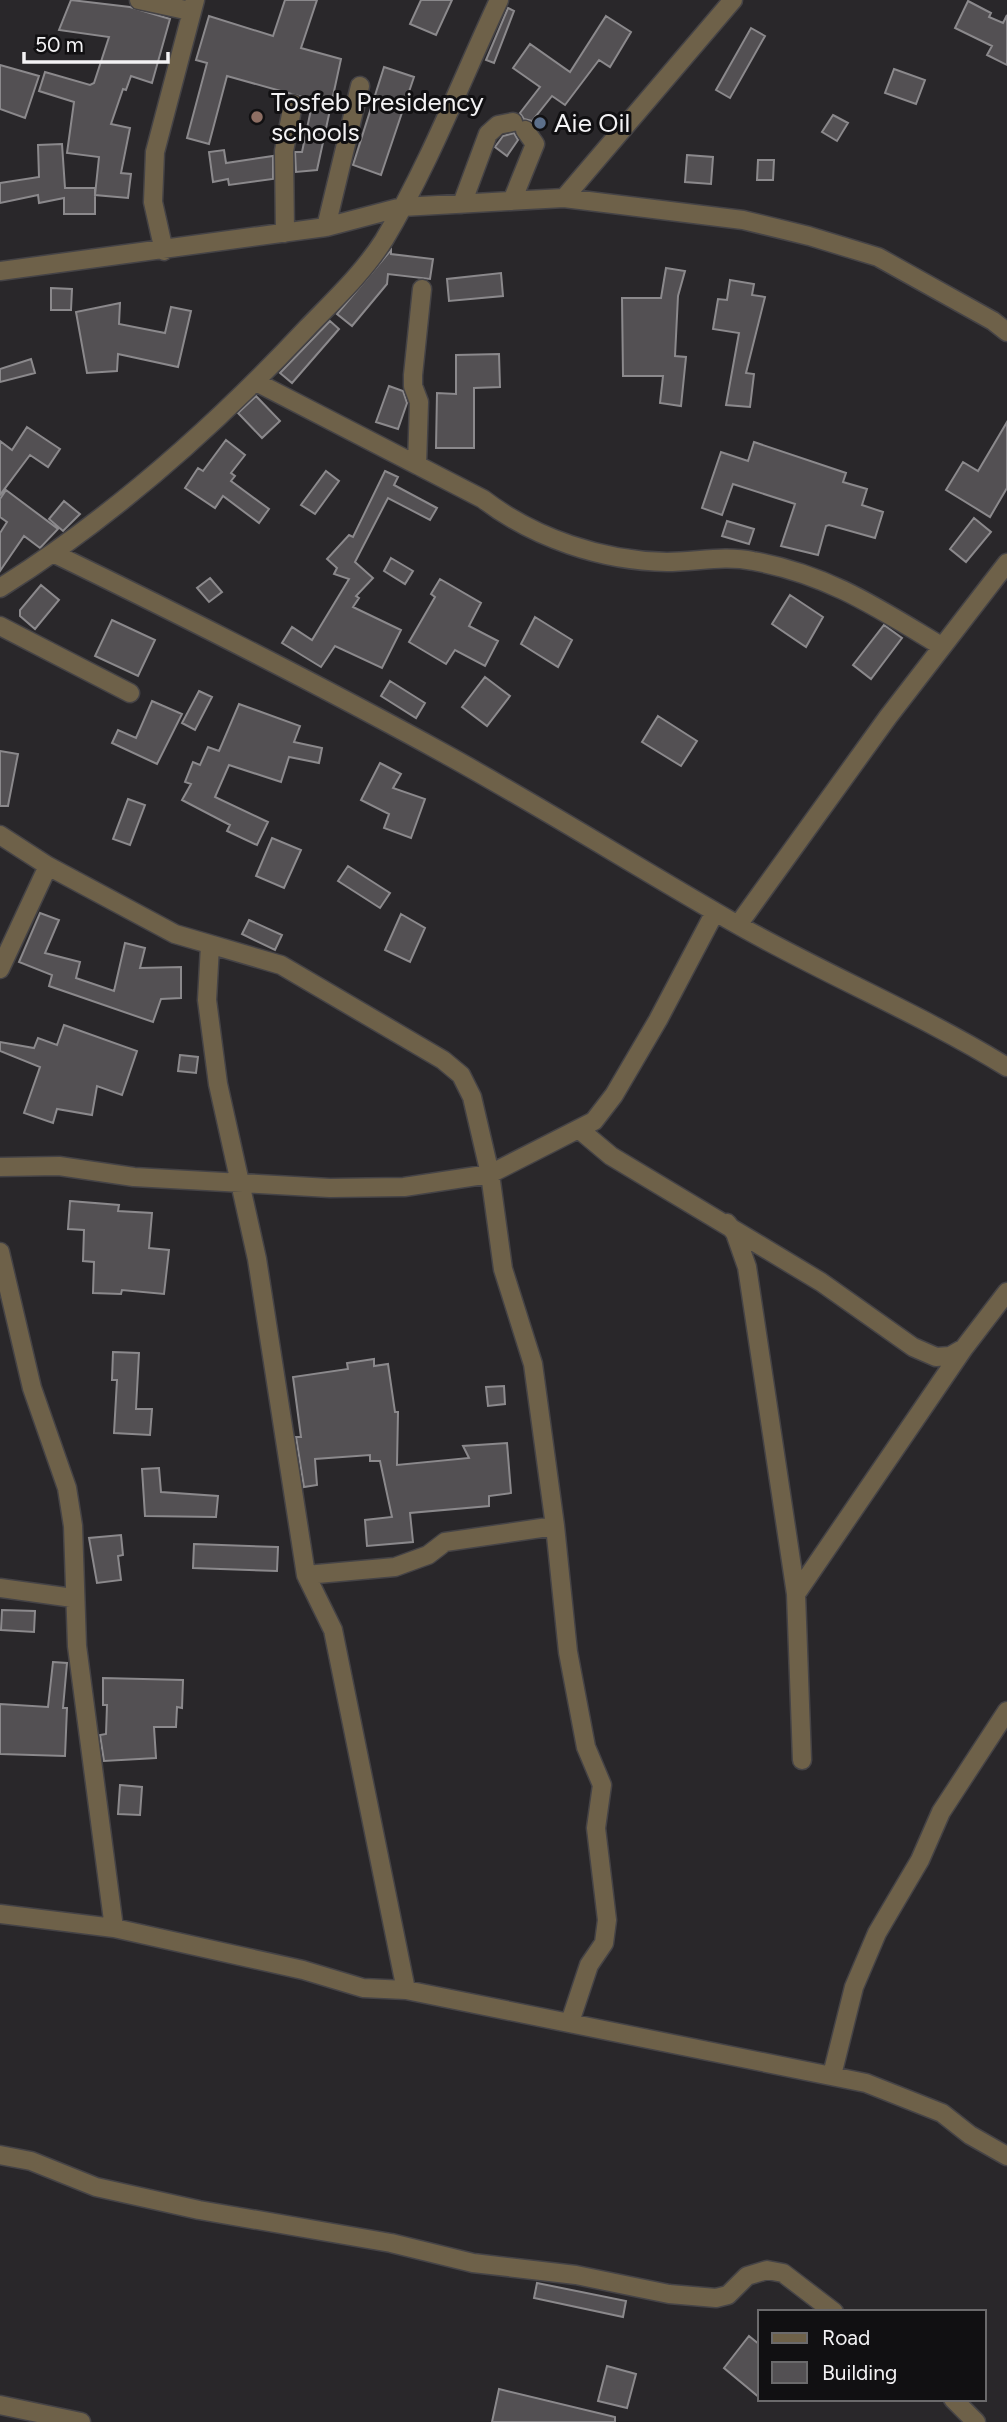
<svg xmlns="http://www.w3.org/2000/svg" width="1007" height="2422" font-family="Figtree,sans-serif">
<style>
.building{fill:#535053;stroke:#8b898c;stroke-width:2}
.lines{fill:none;stroke-linecap:round;stroke-linejoin:round}
.minor-casing{stroke:#454346;stroke-width:21}
.minor{stroke:#6e6149;stroke-width:18}
.education-dot{fill:#8d6e63;stroke:#111012;stroke-width:2.5}
.service-dot{fill:#5c6f8a;stroke:#111012;stroke-width:2.5}
.labels{text-anchor:middle;dominant-baseline:central;stroke-width:6;stroke-linejoin:round;paint-order:stroke}
.poi-label{font-size:26px;fill:#f3f2f4;stroke:#111012;text-anchor:start}
</style>
<rect width="100%" height="100%" fill="#29272a"/>
<path class="building" d="M71,0L130,7L170,19L152,83L131,76L126,90L123,89L111,124L130,128L121,173L131,174L128,198L95,195L99,157L67,153L74,102L39,91L45,72L90,85L94,83L109,37L59,30Z
M285,0H317L301,48L341,59L317,170L296,172L295,152H302L313,100L227,76L209,144L187,138L207,63L196,60L209,16L273,36Z
M421,0H452L436,35L410,24Z
M968,1L991,13L989,17L1003,23L1007,15V65L987,55L992,46L955,28Z
M508,8L514,11L494,63L486,60Z
M606,16L631,32L610,67L599,60L565,105L552,96L532,121L524,119L520,113L540,87L513,68L530,44L570,72Z
M751,28L765,36L730,98L716,90Z
M0,65L39,76L25,118L0,109Z
M384,67L414,77L381,175L353,165Z
M894,69L925,80L916,104L885,93Z
M833,115L848,123L837,141L822,132Z
M514,133L518,140L507,156L495,147L503,136Z
M62,144L65,188H95V214H64V198L39,203L38,195L0,203V183L39,177L38,145Z
M224,150L226,163L273,156V179L229,185L228,179L213,182L209,152Z
M687,155L713,157L711,184L685,182Z
M758,160H774L773,180H757Z
M391,250V254L433,259L430,279L388,274L387,284L352,326L337,314Z
M666,268L685,271L678,296L675,356L686,357L681,406L660,403L663,376H623L622,298H661Z
M501,273L503,296L449,301L447,279Z
M730,280L754,284L752,295L765,297L746,373L754,374L750,407L726,405L739,333L713,329L718,299L727,300Z
M51,288L72,289L71,310H51Z
M120,303L119,324L165,333L171,307L191,311L178,367L118,354L117,371L87,373L76,312Z
M330,321L339,329L292,383L280,373Z
M499,354L500,387L474,388V448H436L437,393L456,394V355Z
M31,359L35,373L0,382V369Z
M389,386L403,391L407,403L398,429L376,422Z
M256,396L280,421L262,438L238,413Z
M1007,422V488L990,517L946,490L963,462L978,471Z
M27,427L60,449L48,467L30,455L0,495V441L12,450Z
M226,440L245,455L231,473L235,476L231,481L269,509L259,523L223,496L215,508L185,488L198,468L203,471Z
M754,442L846,473L843,482L867,489L862,505L883,512L875,538L829,525L826,526L818,555L781,546L795,504L733,484L722,515L702,508L721,452L748,461Z
M326,471L339,481L315,514L301,505Z
M385,471L398,477L394,485L437,508L430,520L388,498L355,562L373,578L356,596L359,598L353,607L401,630L382,668L335,646L321,667L282,643L292,627L312,640L349,579L334,574L337,568L327,559L349,535L353,537Z
M6,490L58,529L40,548L24,536L0,571V533L7,522L0,517V499Z
M64,501L80,514L63,531L49,519Z
M974,518L991,532L966,562L950,549Z
M727,521L754,529L749,544L722,536Z
M391,558L413,571L405,584L384,571Z
M210,578L222,592L209,602L197,588Z
M440,579L481,603L469,626L498,641L485,666L455,650L446,664L409,642L435,597L431,594Z
M41,585L59,600L35,629L20,616V610Z
M790,595L823,617L806,647L772,624Z
M535,617L572,640L558,667L521,644Z
M112,620L155,640L138,676L95,656Z
M884,625L902,638L871,679L853,665Z
M485,677L510,696L487,726L462,707Z
M390,681L425,703L416,718L381,696Z
M199,691L212,697L195,730L182,723Z
M152,701L182,714L157,764L112,743L118,730L136,738Z
M239,704L300,726L294,742L322,748L319,763L289,757L281,782L229,765L215,797L268,822L257,845L227,831L230,825L182,800L191,784L185,782L193,762L200,765L208,747L219,751Z
M658,716L697,741L681,766L642,742Z
M0,751L18,754L8,806H0Z
M380,763L401,774L393,788L425,799L411,838L384,828L389,814L361,800Z
M128,799L145,805L130,845L113,839Z
M272,838L301,850L284,888L256,876Z
M348,866L390,893L380,908L338,881Z
M40,913L59,920L45,953L80,962L76,978L114,991L125,943L145,948L140,968L181,967V998L161,999L153,1022L49,986L52,975L19,962Z
M401,914L425,928L410,962L385,950Z
M249,920L282,935L275,950L242,934Z
M64,1025L137,1051L122,1095L97,1086L92,1115L57,1109L53,1123L24,1113L40,1067L0,1051V1042L34,1048L38,1038L57,1045Z
M180,1055L198,1057L196,1073L178,1071Z
M70,1201L119,1205L118,1211L152,1213L149,1248L169,1250L164,1294L122,1290L121,1294L93,1293L94,1262L83,1261L84,1230L68,1229Z
M113,1352L139,1353L136,1409H152L150,1435L114,1433L117,1380H112Z
M374,1359V1366L388,1364L395,1412H398L397,1465L469,1458L463,1446L507,1443L511,1493L489,1496V1506L410,1513L413,1542L367,1546L365,1520L392,1517L380,1461H370V1455L315,1459L317,1485L304,1487L296,1437H301L293,1377L348,1369L347,1363Z
M504,1386L505,1404L488,1406L486,1387Z
M159,1468L161,1492L218,1496L216,1517L145,1516L142,1469Z
M121,1535L123,1555L118,1556L121,1580L97,1583L89,1538Z
M194,1544L278,1547L277,1571L193,1568Z
M2,1610L35,1611L34,1632L1,1630Z
M53,1662L67,1663L63,1708H67L65,1756L0,1754V1704L48,1707Z
M103,1678L183,1680L182,1708L177,1707L176,1727H154L156,1758L104,1761L100,1735L106,1734L107,1705H103Z
M120,1785L142,1787L140,1815L118,1814Z
M537,2283L626,2301L623,2317L534,2298Z
M749,2336L760,2345V2398L724,2368Z
M607,2366L636,2374L627,2408L598,2401Z
M499,2389L615,2417V2422H492Z"/>
<g class="lines">
<g class="minor-casing">
<path id="minor" d="M139,0L190,11
M564,198L733,0
M512,201L535,144L525,130
M462,204L488,134L498,125L513,122
M326,227L360,86
M285,233L284,151L293,104
M164,251L153,202L155,152L195,0
M0,271L326,227L402,207L564,198L743,220L809,236L878,257L993,321L1007,332
M256,382L483,499C534,538 602,561 667,562C696,562 724,555 753,561C827,574 878,608 941,646
M417,465L419,402L413,386V375L422,289
M55,554C187,618 318,684 447,755C545,809 640,869 738,925C826,975 921,1014 1007,1067
M0,588C113,517 216,425 307,328C334,300 363,273 384,240C429,165 462,79 499,0
M0,626L130,693
M0,835L48,866L175,934L281,965L443,1060L461,1075L472,1097L490,1174L503,1269L533,1364L555,1526L568,1652L586,1747L602,1785L596,1828L607,1920L604,1943L589,1965L570,2022
M738,925L888,717L1007,563
M210,946L207,1000L218,1084L257,1259L306,1575L333,1630L406,1990
M0,969L48,866
M580,1130L611,1156L821,1282L913,1347L936,1357L950,1356L964,1348
M0,1167L59,1166L134,1177L330,1188L404,1187L490,1174L594,1121L614,1095L658,1020L715,912
M727,1223L735,1233L747,1267L796,1594L802,1760
M0,1252L32,1388L67,1488L73,1526L77,1646L114,1928
M306,1575L395,1567L428,1555L445,1542L555,1526
M0,1588L73,1598
M796,1594L964,1348L1007,1292
M0,1914L114,1928L303,1970L363,1988L406,1990L866,2083L942,2113L970,2135L1007,2156
M832,2075L854,1987L877,1933L920,1860L941,1812L1007,1711
M0,2155L31,2161L96,2187L199,2210L391,2243L473,2263L576,2275L669,2294L716,2298L728,2295L747,2276L767,2270L783,2273L834,2312
M953,2399L976,2422
M0,2405L81,2422"/>
</g>
<use href="#minor" class="minor"/>
</g>
<circle class="education-dot" cx="257" cy="117" r="7"/>
<circle class="service-dot" cx="540" cy="123" r="7"/>
<g class="labels">
<g class="poi-label">
<text x="271" y="102">Tosfeb Presidency<tspan x="271" dy="30">schools</tspan></text>
<text x="554" y="123">Aie Oil</text>
</g>
</g>
<rect x="758" y="2310" width="228" height="91" fill="#111012" stroke="#6b6a6c" stroke-width="2"/>
<rect x="772" y="2333" width="35" height="10" fill="#6e6149" stroke="#6b6a6c" stroke-width="2"/>
<text x="822" y="2345" font-size="21" fill="#f3f2f4">Road</text>
<rect x="772" y="2362" width="35" height="21" fill="#535053" stroke="#6b6a6c" stroke-width="2"/>
<text x="822" y="2380" font-size="21" fill="#f3f2f4">Building</text>
<path d="M24 52v10h144v-10" fill="none" stroke="#f3f2f4" stroke-width="3.5"/>
<text x="35" y="52" font-size="21" fill="#f3f2f4" stroke="#111012" stroke-width="5" paint-order="stroke">50 m</text>
</svg>
